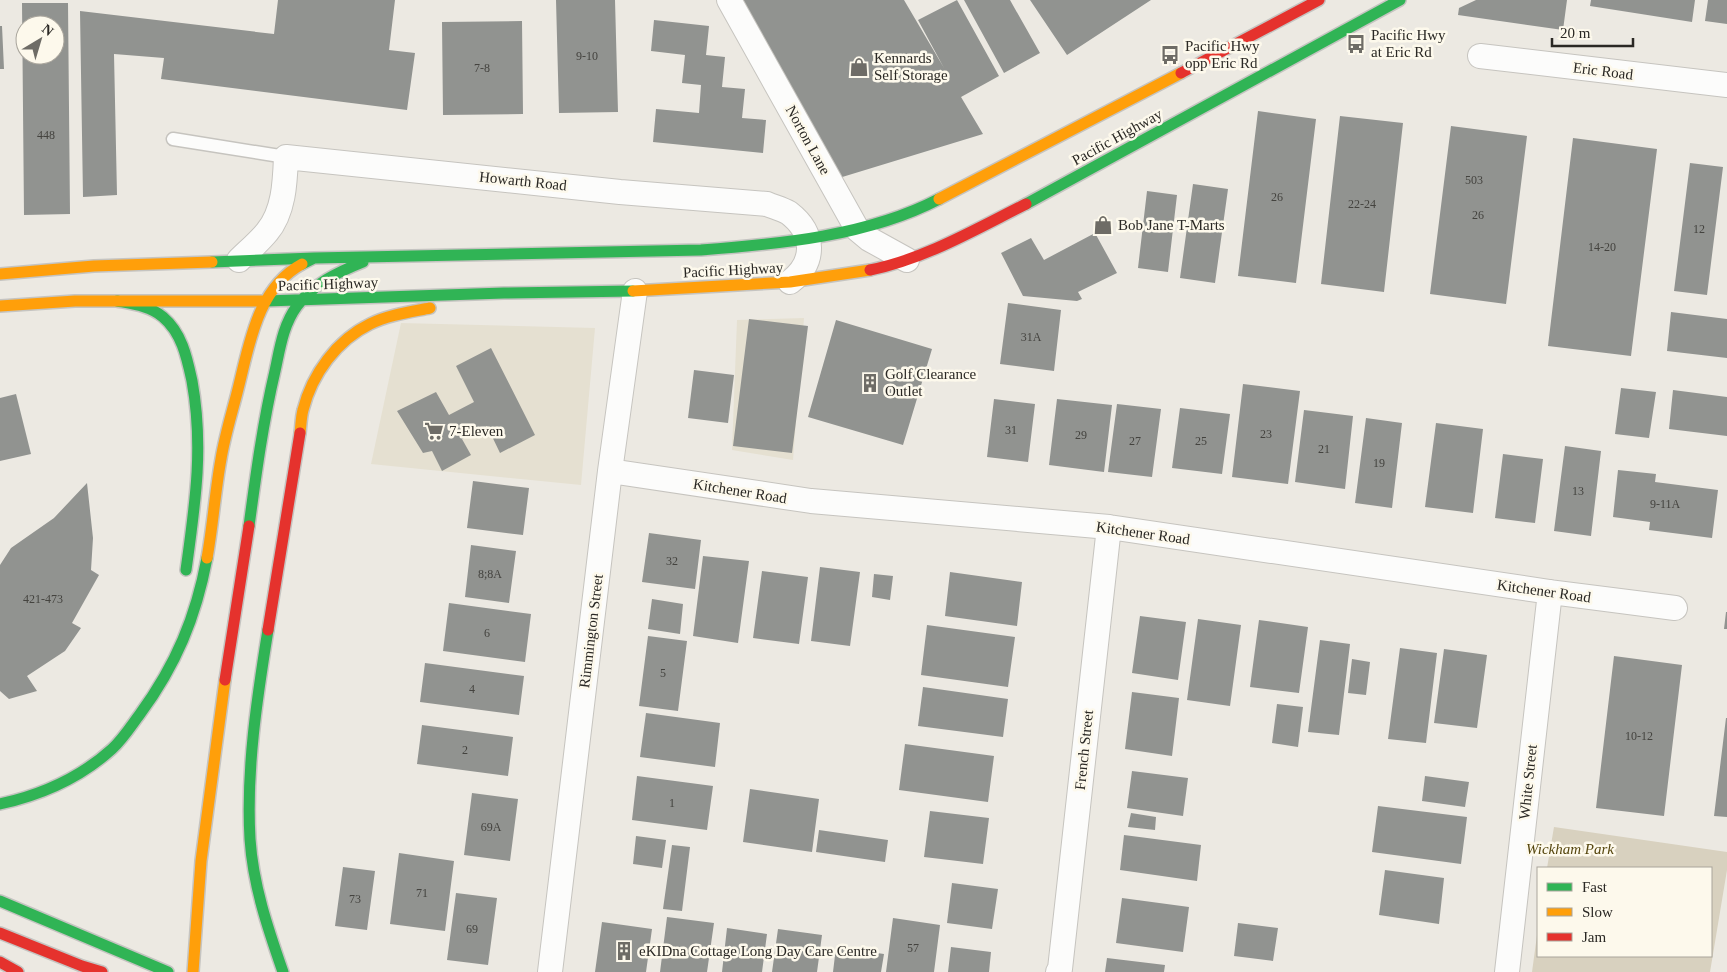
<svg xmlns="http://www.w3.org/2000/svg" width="1727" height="972" font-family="'Times New Roman',serif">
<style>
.built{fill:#e5e0d1}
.green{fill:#d8d1bf}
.building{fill:#919390;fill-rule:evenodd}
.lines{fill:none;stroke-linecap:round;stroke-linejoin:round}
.lane-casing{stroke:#c6c4bf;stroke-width:15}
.street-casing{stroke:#c6c4bf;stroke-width:26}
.fast-casing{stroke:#c5c4c1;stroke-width:14}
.slow-casing{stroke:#c5c4c1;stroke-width:14}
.jam-casing{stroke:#c5c4c1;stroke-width:14}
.lane{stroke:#fcfcfb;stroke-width:12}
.street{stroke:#fcfcfb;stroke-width:24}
.fast{stroke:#30b455;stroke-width:11}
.slow{stroke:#ff9f0a;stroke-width:11}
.jam{stroke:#e5322d;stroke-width:11}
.labels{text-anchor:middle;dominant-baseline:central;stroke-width:5;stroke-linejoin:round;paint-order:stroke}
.number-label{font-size:12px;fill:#44433f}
.poi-label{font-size:15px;fill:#2a2824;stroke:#fdf9ec;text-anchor:start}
.street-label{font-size:15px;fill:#2a2824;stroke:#fdf9ec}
.park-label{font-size:15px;font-style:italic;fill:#55460e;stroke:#fdf9ec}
</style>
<rect width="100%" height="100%" fill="#ece9e2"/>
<path class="built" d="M804,318L793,460L732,450L737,320Z
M401,323L595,328L581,485L371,464Z"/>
<path class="green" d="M1554,827L1727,852V870L1710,972H1532L1538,928V956H1711V868H1547Z"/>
<path class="building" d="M278,0H395L389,50L415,53L407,110L161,79L164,58L114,54L117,195L83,197L80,11L274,34Z
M556,0H615L618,112L559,113Z
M736,0H904L944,68L918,20L957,0L999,76L961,97L983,134L839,178Z
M964,0H1010L1040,53L1004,73Z
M1030,0H1151L1067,55Z
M1476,0H1567L1563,30L1458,15L1459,8Z
M1591,0H1695L1692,22L1590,6Z
M1708,0H1727V24L1705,21Z
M22,3H68L70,214L24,215ZM25,25H55V55H25Z
M654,20L709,26L706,55L725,57L722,87L745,89L742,118L766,120L763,153L653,142L656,109L699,113L701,85L682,83L685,55L651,51Z
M522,21L523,114L443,115L442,22Z
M0,26H2L4,69H0Z
M1258,111L1316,119L1296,283L1238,276Z
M1340,116L1403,123L1384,292L1321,284Z
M1451,126L1527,136L1506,304L1430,294Z
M1573,138L1657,149L1631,356L1548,346Z
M1690,163L1723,167L1707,295L1674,291Z
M1193,184L1228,189L1215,283L1180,278Z
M1147,191L1177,195L1168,272L1138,268Z
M1095,233L1117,273L1078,292L1082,299L1077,301L1023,296L1001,253L1031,238L1044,260Z
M1008,303L1061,310L1054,371L1000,364Z
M1671,312L1727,319V358L1667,351Z
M749,319L808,326L792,453L733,446Z
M836,320L932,349L903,445L808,417Z
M491,348L535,435L500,453L487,426L462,439L471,455L442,471L432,451L423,453L397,411L436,392L449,415L474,402L456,366Z
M694,370L734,375L728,423L688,418Z
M1243,384L1300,391L1288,484L1232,477Z
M1621,388L1656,392L1649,438L1615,434Z
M1673,390L1727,397V436L1669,429Z
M16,394L31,454L0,461V398Z
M994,399L1035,404L1028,462L987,457Z
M1057,399L1112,405L1104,472L1049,465Z
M1117,404L1161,409L1152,477L1108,472Z
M1180,408L1230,414L1222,474L1172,468Z
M1304,410L1353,416L1345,489L1295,482Z
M1366,418L1402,423L1392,508L1355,503Z
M1436,423L1483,429L1473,513L1425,507Z
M1565,446L1601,451L1591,536L1554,531Z
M1503,454L1543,459L1535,523L1495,518Z
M1618,470L1656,474L1655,482L1718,490L1712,538L1649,530L1650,522L1613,517Z
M473,481L529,488L523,535L467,528Z
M87,483L93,538L91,570L99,575L72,623L81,628L65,651L27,676L37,691L9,699L0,691V565L11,548L54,518Z
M649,533L701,540L695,589L642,582Z
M471,545L516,551L509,603L465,597Z
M703,556L749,561L738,643L693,636Z
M820,567L860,572L850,646L811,641Z
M762,571L808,577L799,644L753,638Z
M950,572L1022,582L1017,626L945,616Z
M874,574L893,576L890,600L872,597Z
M652,599L683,604L680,634L648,629Z
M449,603L531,614L525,662L443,651Z
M1726,612H1727V629H1724Z
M1140,616L1186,622L1178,680L1132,673Z
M1198,619L1241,625L1230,706L1187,700Z
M1259,620L1308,627L1299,693L1250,687Z
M927,625L1015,637L1008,687L921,675Z
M648,636L687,641L678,711L639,706Z
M1320,640L1350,644L1339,735L1308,732Z
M1400,648L1437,653L1426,743L1388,739Z
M1444,649L1487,655L1477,728L1434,723Z
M1614,656L1682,665L1664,816L1596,808Z
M1352,659L1370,662L1366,695L1348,693Z
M425,663L524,676L519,715L420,702Z
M923,687L1008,699L1003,737L918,726Z
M1132,692L1179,698L1172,756L1125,749Z
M1277,704L1303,707L1298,747L1272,743Z
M646,713L720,723L715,767L640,757Z
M1726,718H1727V817L1714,816Z
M422,725L513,737L508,776L417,764Z
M905,744L994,756L988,802L899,790Z
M1132,771L1188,778L1183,816L1127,808Z
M637,776L713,786L707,830L632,820Z
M1425,776L1469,782L1465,807L1422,801Z
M750,789L819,799L812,852L743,842Z
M472,793L518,799L510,861L464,855Z
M1378,806L1467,817L1461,864L1372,852Z
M930,811L989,818L983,864L924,857Z
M1131,813L1156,817L1155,830L1128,827Z
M819,830L888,840L885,862L816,852Z
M1124,835L1201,845L1197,881L1120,870Z
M636,836L666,840L662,868L633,864Z
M672,845L690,847L682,911L663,909Z
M399,853L454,861L445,931L390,924Z
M343,867L375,871L367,930L335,926Z
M1385,870L1444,878L1439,924L1379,915Z
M952,883L998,889L992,929L947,923Z
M456,893L497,898L488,965L447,960Z
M1122,898L1189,907L1183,952L1116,943Z
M667,917L714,923L707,972H660Z
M893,918L940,925L934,972H886Z
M602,922L652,929L646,972H595Z
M1238,923L1278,928L1273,961L1234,956Z
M727,928L767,934L762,972H722Z
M778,929L822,935L817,972H772Z
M836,947L884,954L881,972H833Z
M951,947L991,952L989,972H948Z
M1107,958L1165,965L1164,972H1105Z"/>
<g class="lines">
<g class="lane-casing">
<path id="lane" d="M173,139L286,157"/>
</g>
<g class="street-casing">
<path id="street" d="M729,0L857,229L869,239L907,260
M1480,56L1727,85
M239,260C248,251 259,242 267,232C284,212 285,182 286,157L620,192L767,204C774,207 782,209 789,213C815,233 816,262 790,282
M610,471L811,501L1109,527L1550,592L1675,608
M550,972L610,471L635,291
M1058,972L1060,969L1109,527
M1507,972L1550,592"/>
</g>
<g class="fast-casing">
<path id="fast" d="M1026,204L1400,0
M212,262L314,258
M302,264L314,258L701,250C780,244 868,236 939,199
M117,301C133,304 150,306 163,317C182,333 187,358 192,381C204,447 195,505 186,570
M266,301L504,293L633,291
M249,526C256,474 263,422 275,371C280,348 283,325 297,306C313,284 338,272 363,262
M268,630C257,698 246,770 250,839C253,885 268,929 283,972
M0,804C41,795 80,778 112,749C123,739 131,726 140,714C176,665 196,617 207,558
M0,901L168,972"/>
</g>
<g class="slow-casing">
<path id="slow" d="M939,199L1181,73
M0,274L94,266L212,262
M633,291L790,282L870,270
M0,306L75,301H266
M300,433C301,426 301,417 303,410C312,374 337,340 370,324C388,315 410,312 430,308
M207,558C213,525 215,492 221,459C225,434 233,410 239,385C250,341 258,288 302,264
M193,972L201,861L225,680"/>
</g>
<g class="jam-casing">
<path id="jam" d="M1181,73L1319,0
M870,270C925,259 976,229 1026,204
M268,630L300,433
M225,680L249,526
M0,933L82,966L102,972
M0,962L18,972"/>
</g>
<use href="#lane" class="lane"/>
<use href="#street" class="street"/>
<use href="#fast" class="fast"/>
<use href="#slow" class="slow"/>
<use href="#jam" class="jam"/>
</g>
<defs>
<g id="bus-bare" transform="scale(1.5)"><path d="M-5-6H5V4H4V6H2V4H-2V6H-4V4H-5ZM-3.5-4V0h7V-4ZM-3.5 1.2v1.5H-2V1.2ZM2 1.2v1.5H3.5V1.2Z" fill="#6e6c66" stroke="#fdf9ec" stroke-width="2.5" paint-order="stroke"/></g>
<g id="shop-bare" transform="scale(1.5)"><path d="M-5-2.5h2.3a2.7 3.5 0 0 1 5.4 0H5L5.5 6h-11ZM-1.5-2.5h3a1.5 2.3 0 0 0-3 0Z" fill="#6e6c66" stroke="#fdf9ec" stroke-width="2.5" paint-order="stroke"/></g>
<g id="building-bare" transform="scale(1.5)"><path d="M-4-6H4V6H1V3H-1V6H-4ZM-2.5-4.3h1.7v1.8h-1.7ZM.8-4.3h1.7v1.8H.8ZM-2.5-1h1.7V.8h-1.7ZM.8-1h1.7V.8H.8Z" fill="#6e6c66" stroke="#fdf9ec" stroke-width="2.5" paint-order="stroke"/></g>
<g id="supermarket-bare" transform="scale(1.5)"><path d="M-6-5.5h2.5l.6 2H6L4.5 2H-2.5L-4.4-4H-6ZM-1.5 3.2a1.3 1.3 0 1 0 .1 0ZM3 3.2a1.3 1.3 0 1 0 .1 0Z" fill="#6e6c66" stroke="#fdf9ec" stroke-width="2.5" paint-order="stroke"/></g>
</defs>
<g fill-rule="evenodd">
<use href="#bus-bare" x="1356" y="44"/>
<use href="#bus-bare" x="1170" y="55"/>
<use href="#shop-bare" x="859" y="67"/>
<use href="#shop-bare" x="1103" y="225"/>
<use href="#building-bare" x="870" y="383"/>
<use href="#supermarket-bare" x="434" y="431"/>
<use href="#building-bare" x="624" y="951"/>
</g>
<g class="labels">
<g class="number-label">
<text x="587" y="56">9-10</text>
<text x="482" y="68">7-8</text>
<text x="46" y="135">448</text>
<text x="1474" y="180">503</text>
<text x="1277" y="197">26</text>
<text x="1362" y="204">22-24</text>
<text x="1478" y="215">26</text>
<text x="1699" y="229">12</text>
<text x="1602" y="247">14-20</text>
<text x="1031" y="337">31A</text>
<text x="1011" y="430">31</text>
<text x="1266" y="434">23</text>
<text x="1081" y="435">29</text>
<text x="1135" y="441">27</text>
<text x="1201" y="441">25</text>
<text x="1324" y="449">21</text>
<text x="1379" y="463">19</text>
<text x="1578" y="491">13</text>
<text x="1665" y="504">9-11A</text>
<text x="672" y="561">32</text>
<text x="490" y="574">8;8A</text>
<text x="43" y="599">421-473</text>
<text x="487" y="633">6</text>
<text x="663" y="673">5</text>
<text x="472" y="689">4</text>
<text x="1639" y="736">10-12</text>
<text x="465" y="750">2</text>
<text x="672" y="803">1</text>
<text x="491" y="827">69A</text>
<text x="422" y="893">71</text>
<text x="355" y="899">73</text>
<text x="472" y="929">69</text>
<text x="913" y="948">57</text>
</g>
<g class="poi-label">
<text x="1371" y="35">Pacific Hwy<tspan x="1371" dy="17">at Eric Rd</tspan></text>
<text x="1185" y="46">Pacific Hwy<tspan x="1185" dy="17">opp Eric Rd</tspan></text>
<text x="874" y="58">Kennards<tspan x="874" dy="17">Self Storage</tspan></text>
<text x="1118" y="225">Bob Jane T-Marts</text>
<text x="885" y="374">Golf Clearance<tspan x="885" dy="17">Outlet</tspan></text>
<text x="449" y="431">7-Eleven</text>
<text x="639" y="951">eKIDna Cottage Long Day Care Centre</text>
</g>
<g class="street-label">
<text transform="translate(1603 71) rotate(7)">Eric Road</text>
<text transform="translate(1117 137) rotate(-29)">Pacific Highway</text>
<text transform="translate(808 140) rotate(61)">Norton Lane</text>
<text transform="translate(523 181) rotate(6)">Howarth Road</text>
<text transform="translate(733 270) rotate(-3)">Pacific Highway</text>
<text transform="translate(328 284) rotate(-2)">Pacific Highway</text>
<text transform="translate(740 491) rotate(9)">Kitchener Road</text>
<text transform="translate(1143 533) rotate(8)">Kitchener Road</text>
<text transform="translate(1544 591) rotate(8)">Kitchener Road</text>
<text transform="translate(591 631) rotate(-83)">Rimmington Street</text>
<text transform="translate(1084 750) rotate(-84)">French Street</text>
<text transform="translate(1528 782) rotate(-84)">White Street</text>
</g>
<g class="park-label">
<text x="1570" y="849">Wickham Park</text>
</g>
</g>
<rect x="1537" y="867" width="175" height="90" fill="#fdf9ec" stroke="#a9a59c"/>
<rect x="1547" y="883" width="25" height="8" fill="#30b455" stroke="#a9a59c"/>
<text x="1582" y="892" font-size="15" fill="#2a2824">Fast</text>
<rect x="1547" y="908" width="25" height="8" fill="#ff9f0a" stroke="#a9a59c"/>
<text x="1582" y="917" font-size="15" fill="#2a2824">Slow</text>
<rect x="1547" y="933" width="25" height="8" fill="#e5322d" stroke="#a9a59c"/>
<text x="1582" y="942" font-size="15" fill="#2a2824">Jam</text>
<g transform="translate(40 40) rotate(38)"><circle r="24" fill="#fdf9ec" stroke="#a9a59c"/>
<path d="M0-4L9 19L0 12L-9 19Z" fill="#6e6c66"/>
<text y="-8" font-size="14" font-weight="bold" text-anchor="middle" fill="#2a2824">N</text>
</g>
<path d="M1552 38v8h81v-8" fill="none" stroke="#2a2824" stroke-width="2.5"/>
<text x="1560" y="38" font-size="15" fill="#2a2824" stroke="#fdf9ec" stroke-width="4" paint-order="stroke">20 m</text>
</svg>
